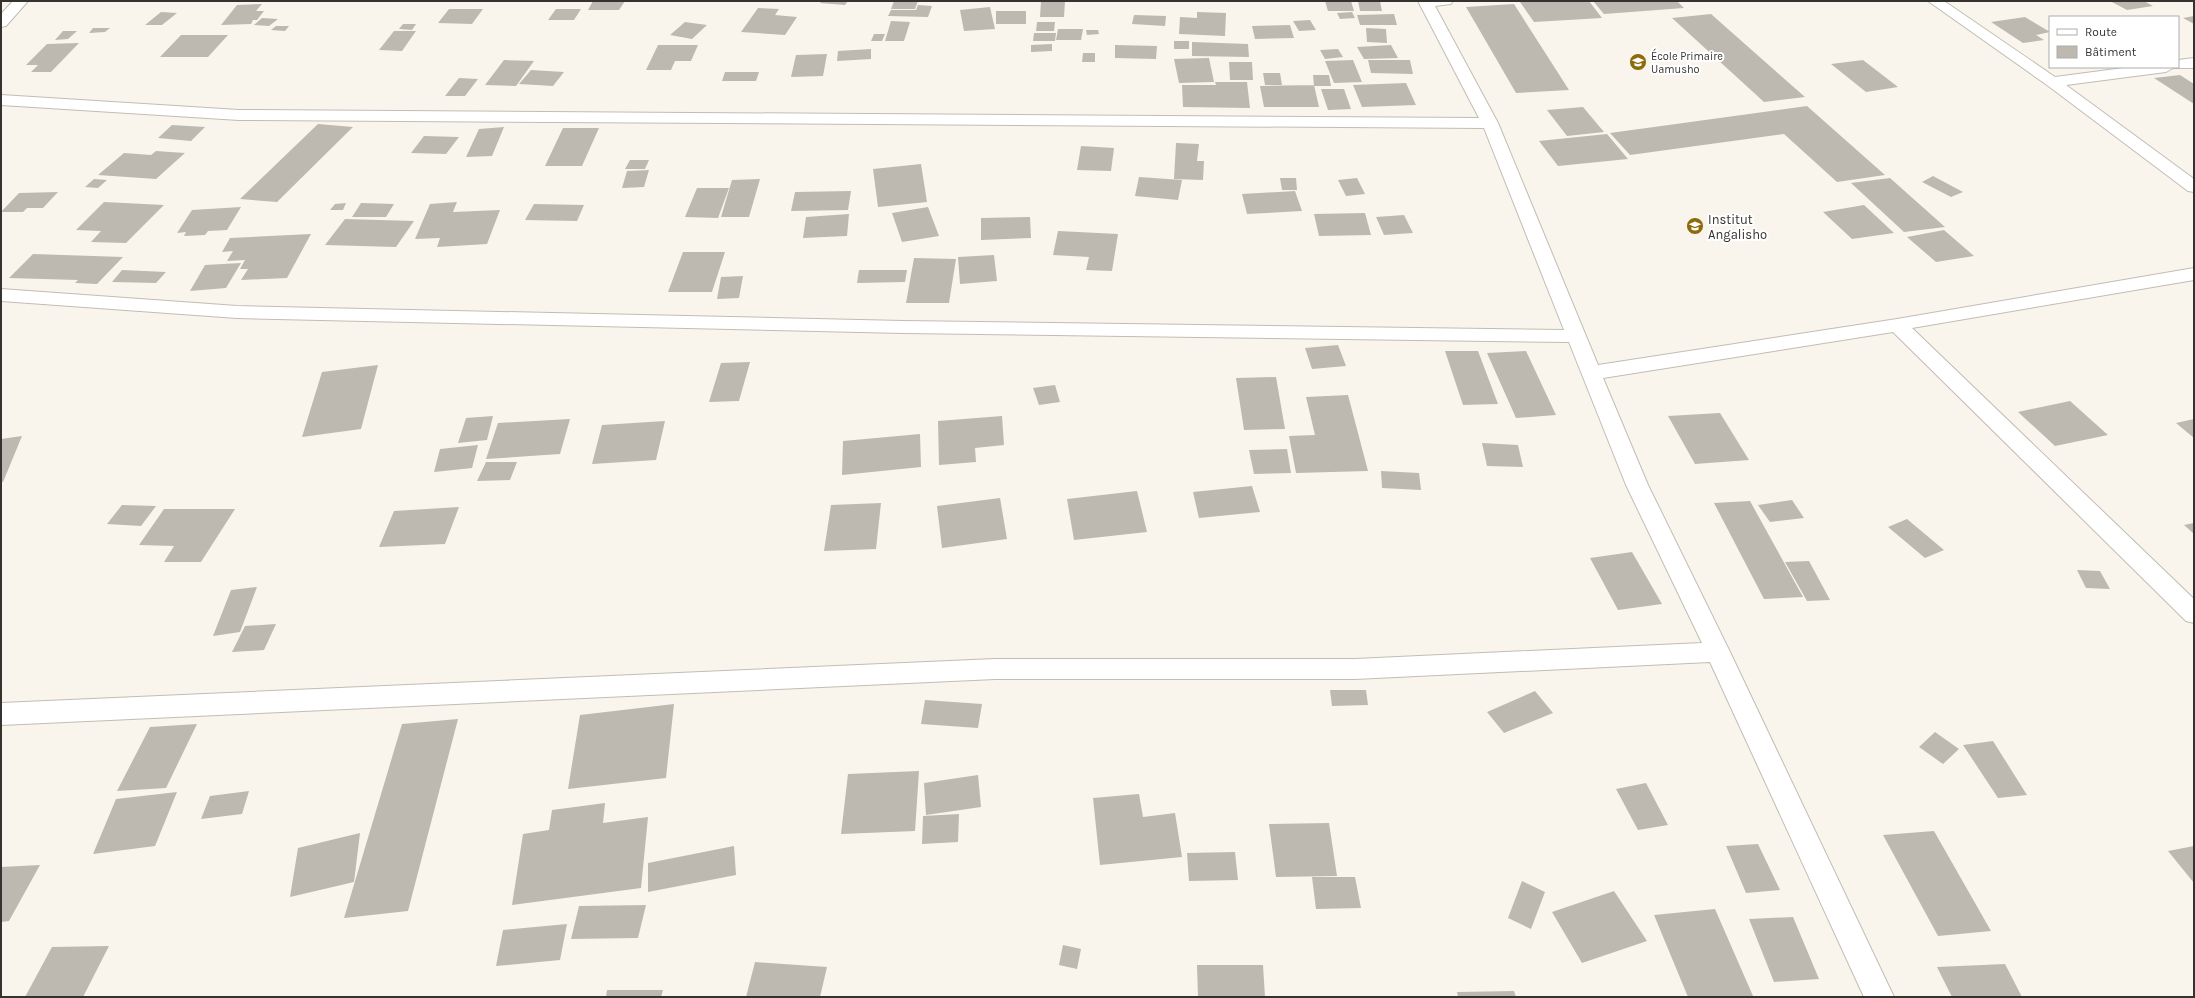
<svg xmlns="http://www.w3.org/2000/svg" width="2195" height="998" font-family="Karla,sans-serif">
<style>
.building{fill:#bdb9b0}
.lines{fill:none;stroke-linecap:round;stroke-linejoin:round}
.minor-casing{stroke:#c1bdb4;stroke-width:2}
.minor{fill:#fff;fill-rule:evenodd}
.labels{text-anchor:middle;dominant-baseline:central;stroke-width:4;stroke-linejoin:round;paint-order:stroke}
.far-poi-label{font-size:11px;fill:#353330;stroke:#fff;text-anchor:start}
.poi-label{font-size:13px;fill:#353330;stroke:#fff;text-anchor:start}
</style>
<rect width="100%" height="100%" fill="#f9f5ec"/>
<path class="building" d="M593,1H625L619,10H588Z
M822,1H848L845,5L820,3Z
M894,1H918L915,9H891Z
M1041,1H1065L1064,17H1040Z
M1325,1H1351L1354,11H1328Z
M1358,1H1380L1382,11H1360Z
M1589,1L1602,18L1534,22L1520,2Z
M1593,1H1677L1684,8L1604,14Z
M2110,1H2144L2153,6L2127,10Z
M262,4L256,11H264L257,20H253L251,24L221,25L237,5Z
M1514,4L1569,90L1516,93L1466,7Z
M918,5L932,6L928,17L888,16L891,10H916Z
M990,7L995,29L964,31L960,10Z
M758,8L779,9L775,15L797,17L785,35L741,32Z
M449,9H483L472,24L438,23Z
M556,9H581L574,20H548Z
M996,11H1026V24H996Z
M161,12L177,13L162,25H145Z
M1197,12L1226,13L1225,36L1179,34L1180,17L1197,18Z
M1352,12L1355,18L1340,19L1337,13Z
M1394,14L1397,25H1360L1357,15Z
M1711,14L1805,97L1764,102L1672,18Z
M1134,15L1166,16L1165,26L1132,24Z
M2194,16V24L2183,18Z
M2025,17L2050,32L2036,35L2044,40L2023,43L1991,22Z
M262,18L278,19L269,26L254,25Z
M1310,20L1316,30L1299,31L1293,21Z
M891,21L910,22L904,41H885Z
M685,22L707,25L692,39L670,35Z
M1037,22H1055L1054,31H1036Z
M403,24H416L412,30L399,29Z
M1290,25L1294,38L1255,39L1252,26Z
M276,26H289L285,31L271,30Z
M93,28H110L105,32L89,33Z
M1366,28L1386,29L1387,43L1367,42Z
M1058,29H1083L1081,40H1056Z
M1086,30H1098L1099,34L1087,35Z
M63,31H77L68,39L55,40Z
M394,31H416L402,51L379,50Z
M1034,33H1056L1055,41H1033Z
M874,34H885L882,41H871Z
M181,35H228L208,57H160Z
M1174,41H1189V49H1174Z
M1192,42L1248,44L1249,57L1192,56Z
M79,43L51,72H31L38,65H26L47,44Z
M1052,44V51L1031,52V45Z
M658,45H698L691,61H675L671,70H646Z
M1115,45L1157,46L1156,59L1115,58Z
M1391,45L1398,58L1364,59L1357,47Z
M871,49V59L837,61L838,51Z
M1338,49L1343,57L1325,59L1320,50Z
M1083,53H1095V62H1082Z
M827,54L823,76L791,77L796,55Z
M1209,58L1214,82L1179,83L1174,59Z
M504,60L534,61L516,86L485,85Z
M1353,60L1362,82L1334,83L1325,61Z
M1368,60H1410L1413,74L1371,73Z
M1863,60L1898,87L1866,92L1831,64Z
M1229,62H1252L1253,80H1230Z
M531,70L564,72L553,86L519,84Z
M725,72H759L756,81H722Z
M1263,73H1280L1282,85H1265Z
M1313,75H1329L1331,86H1314Z
M2180,75L2194,84V104L2154,78Z
M459,78L478,79L465,96H445Z
M1215,82H1247L1250,108L1183,107L1182,85H1216Z
M1406,83L1416,105L1362,107L1353,85Z
M1314,85L1319,107H1264L1260,86Z
M1321,89H1344L1351,109L1328,110Z
M1807,106L1885,175L1837,182L1784,134L1630,155L1610,133Z
M1583,107L1604,132L1567,136L1547,110Z
M318,124L353,127L277,202L240,199Z
M172,125L205,127L191,141L158,138Z
M504,127L492,156L466,157L479,129Z
M563,128H599L582,166H545Z
M1607,134L1628,159L1558,166L1539,141Z
M424,136L459,137L446,154L411,153Z
M1176,143L1199,144L1197,161H1204L1203,180L1174,179Z
M1081,146L1114,148L1111,171L1077,170Z
M156,151L185,153L156,179L98,175L124,153L151,155Z
M630,160H649L645,169H625Z
M921,164L927,202L878,207L873,169Z
M649,170L644,187L622,188L627,171Z
M1933,176L1963,192L1951,197L1922,182Z
M1139,177L1182,180L1178,200L1135,196Z
M1280,178H1296L1297,190H1282Z
M1357,178L1365,194L1346,196L1338,180Z
M1890,178L1945,227L1904,232L1851,183Z
M94,179L107,180L98,188L85,187Z
M760,179L749,217H721L732,180Z
M697,188H729L718,218L685,217Z
M851,191L848,210L791,211L795,192Z
M1295,191L1302,211L1247,214L1242,194Z
M58,192L43,208H27L23,212H1L19,193Z
M104,202L164,205L126,243L91,242L101,231L76,230Z
M457,202L453,212L500,210L487,244L437,247L440,238L415,239L430,204Z
M346,203L343,210H330L335,204Z
M361,203L394,204L386,217H352Z
M534,204L584,205L577,221L525,220Z
M1864,205L1894,233L1852,239L1823,212Z
M241,207L227,230L208,231L205,235L184,236L186,232L177,233L192,210Z
M928,207L939,236L902,242L892,213Z
M1365,213L1371,235L1319,236L1314,214Z
M849,214L847,236L803,238L806,217Z
M1404,215L1413,233L1384,235L1376,217Z
M1030,217L1031,238L981,240V218Z
M345,219L414,221L396,247L325,245Z
M1944,230L1974,256L1936,262L1907,237Z
M1058,231L1118,234L1112,271L1086,270L1089,257L1053,255Z
M311,234L287,278L241,280L248,269H240L245,260L227,261L233,251L222,252L230,238Z
M683,252H725L712,292H668Z
M33,254L123,257L97,284L75,283L78,280L9,278Z
M994,255L997,281L960,284L958,257Z
M914,258L956,259L949,303H906Z
M241,263L226,288L190,291L205,265Z
M122,270L166,272L156,283L112,282Z
M859,270H907L905,282L857,283Z
M743,276L739,298L717,299L721,277Z
M1338,345L1346,366L1312,369L1305,348Z
M1445,351H1478L1498,404L1463,405Z
M1526,351L1556,415L1516,418L1487,353Z
M750,362L739,401L709,402L721,363Z
M378,365L361,429L302,437L322,372Z
M1276,377L1285,429L1244,430L1236,378Z
M1055,385L1060,402L1039,405L1033,388Z
M1348,395L1368,471L1296,473L1289,436L1315,435L1306,397Z
M2070,401L2108,435L2055,446L2018,412Z
M1720,413L1749,460L1695,464L1668,416Z
M493,416L487,440L458,443L466,418Z
M1002,416L1004,445L975,448L976,462L939,465L938,421Z
M570,419L560,454L486,459L498,423Z
M2194,419V438L2176,423Z
M665,421L656,460L592,464L602,425Z
M920,434L921,467L842,475L843,441Z
M22,436L3,482H1V439Z
M1482,443L1518,445L1523,467L1487,466Z
M478,445L472,468L434,472L440,449Z
M1287,449L1291,473L1254,474L1249,450Z
M486,462H517L510,480L477,481Z
M1381,471L1419,473L1421,490L1382,488Z
M1252,486L1260,512L1199,518L1193,492Z
M1137,491L1147,532L1074,540L1067,499Z
M1000,498L1007,539L942,548L937,506Z
M1792,500L1804,518L1770,522L1758,505Z
M1750,501L1803,597L1764,599L1714,503Z
M881,503L876,549L824,551L831,505Z
M122,505L156,506L141,526L107,524Z
M459,507L445,544L379,547L394,511Z
M164,509H235L201,562H164L174,546L139,545Z
M1907,519L1944,550L1925,558L1888,527Z
M2194,523V534L2184,525Z
M1632,552L1662,604L1618,610L1590,558Z
M1809,561L1830,600L1807,601L1785,562Z
M2077,570L2100,571L2110,589L2086,588Z
M257,587L240,632L213,636L231,590Z
M276,624L264,650L232,652L245,626Z
M1330,690H1366L1368,705L1332,706Z
M1535,691L1553,713L1504,733L1487,712Z
M925,700L982,704L978,728L921,724Z
M674,704L666,778L568,789L580,715Z
M458,719L408,911L344,918L402,724Z
M197,724L166,788L117,791L150,727Z
M1935,732L1959,749L1943,764L1919,747Z
M1993,741L2027,795L1998,798L1963,745Z
M919,771L915,831L841,834L848,774Z
M978,775L981,807L926,815L924,783Z
M1646,783L1668,825L1638,830L1616,789Z
M249,791L242,814L201,819L210,796Z
M177,792L155,846L93,854L116,799Z
M1139,794L1143,817L1175,813L1182,857L1100,865L1093,798Z
M605,803L603,823L648,817L641,888L512,905L523,834L549,830L552,810Z
M959,814L958,842L922,844L923,816Z
M1329,823L1337,876L1276,877L1269,824Z
M1934,831L1991,931L1938,936L1883,835Z
M360,833L354,882L290,897L298,848Z
M1758,844L1780,890L1746,893L1726,846Z
M734,846L736,875L648,892V863Z
M2194,846V883L2168,851Z
M1235,852L1238,880L1189,881L1187,853Z
M40,865L9,921L1,922V867Z
M1312,877H1355L1361,908L1316,909Z
M1522,881L1545,892L1531,929L1508,918Z
M1614,891L1647,941L1582,963L1552,912Z
M646,905L638,938L571,939L579,906Z
M1715,909L1753,996L1688,997L1654,915Z
M1793,917L1819,979L1774,982L1749,919Z
M567,924L560,960L496,966L503,930Z
M1063,945L1081,949L1077,969L1059,965Z
M109,946L83,997H25L52,947Z
M755,962L827,967L820,997H746Z
M2005,964L2022,997H1952L1937,967Z
M1197,965H1263L1265,997H1198Z
M607,990H663L661,997H606Z
M1514,991L1516,997H1458L1457,992Z"/>
<g class="lines">
<g class="minor-casing">
<path id="minor" d="M13,1H28L6,26L1,27V14Z
M1418,1H1453L1451,4L1435,6L1498,123L1598,365L1897,319L2194,268V280L1912,328L2194,599V623L2186,621L1893,332L1603,378L1648,485L1730,652L1894,997H1864L1710,662L1355,679H995L1,725V703L995,659H1355L1702,643L1626,485L1569,342L903,333L237,318L1,301V289L237,306L903,321L1564,330L1484,128L239,120L1,105V95L239,110L1479,118Z
M1928,1H1944L2055,77L2131,67H2178V60L2194,58V68H2173L2166,72L2066,85L2194,179V192L2188,191L2047,85Z"/>
</g>
<use href="#minor" class="minor"/>
</g>
<defs>
<g id="school-disc" transform="scale(0.9)"><circle r="9.5" fill="#8d6a0c" stroke="#fff"/><path d="M0-5L7-2L0 1L-7-2ZM-4 1L0 2.5L4 1V4Q0 6-4 4Z" fill="#fff"/></g>
</defs>
<g fill-rule="evenodd">
<use href="#school-disc" x="1638" y="62"/>
<use href="#school-disc" x="1695" y="226"/>
</g>
<g class="labels">
<g class="far-poi-label">
<text x="1651" y="56">École Primaire<tspan x="1651" dy="13">Uamusho</tspan></text>
</g>
<g class="poi-label">
<text x="1708" y="219">Institut<tspan x="1708" dy="15">Angalisho</tspan></text>
</g>
</g>
<rect width="2195" height="998" fill="none" stroke="#353330" stroke-width="4"/>
<rect x="2049" y="16" width="130" height="52" fill="#ffffff" stroke="#aeadac"/>
<rect x="2057" y="29" width="20" height="6" fill="#ffffff" stroke="#aeadac"/>
<text x="2085" y="36" font-size="12" fill="#353330">Route</text>
<rect x="2057" y="46" width="20" height="12" fill="#bdb9b0" stroke="#aeadac"/>
<text x="2085" y="56" font-size="12" fill="#353330">Bâtiment</text>
</svg>
